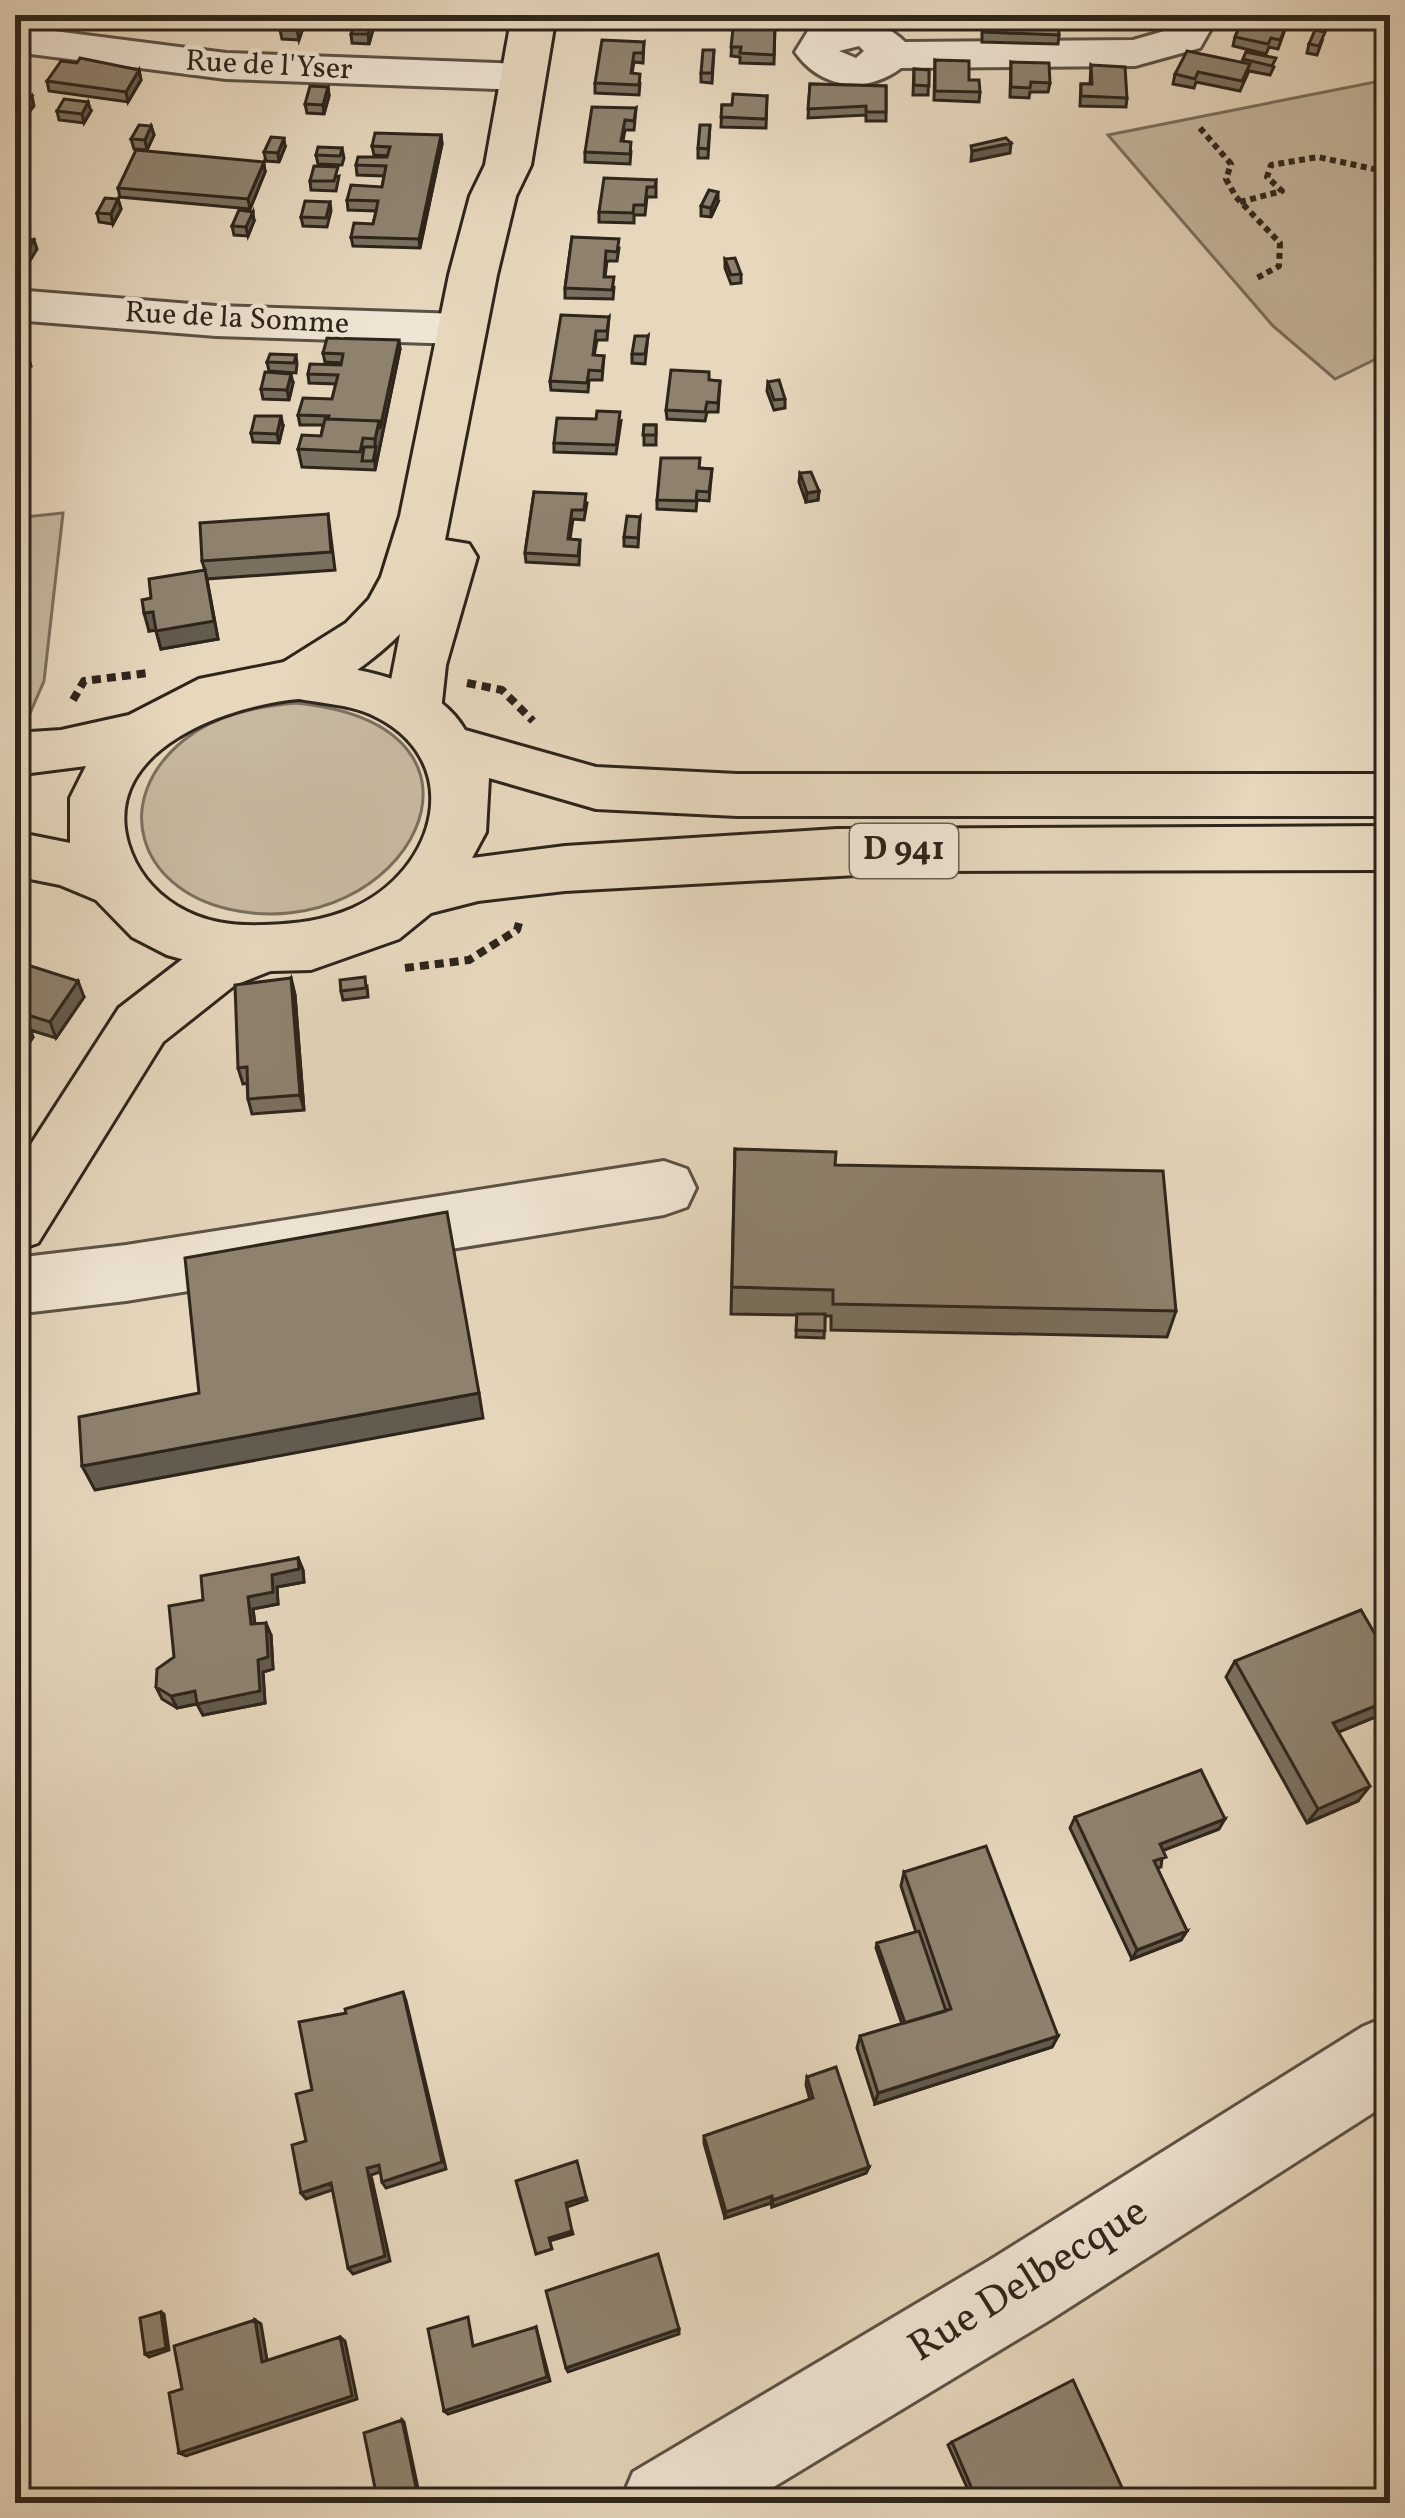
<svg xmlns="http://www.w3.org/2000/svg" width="1405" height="2518" font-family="Vollkorn,serif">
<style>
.green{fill:#c7b9a1;stroke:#7a6f5e;stroke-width:3}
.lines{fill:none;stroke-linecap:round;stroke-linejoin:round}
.minor-casing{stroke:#5c5244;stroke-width:6}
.major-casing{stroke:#2e251b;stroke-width:6}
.highway-casing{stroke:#2e251b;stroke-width:6}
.path-far1{stroke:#2e251b;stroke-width:6;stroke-dasharray:6 4.5;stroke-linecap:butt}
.path{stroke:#2e251b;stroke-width:8;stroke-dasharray:9 6;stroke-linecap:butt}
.minor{fill:#efe5d4;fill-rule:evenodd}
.major{fill:#e6d7bd;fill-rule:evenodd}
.highway{fill:#e6d7bd;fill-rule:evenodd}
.wall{fill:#7a705f;stroke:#2e251b;stroke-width:3}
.shaded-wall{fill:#635b4e;stroke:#2e251b;stroke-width:3}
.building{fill:#8e826f;stroke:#2e251b;stroke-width:3}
.labels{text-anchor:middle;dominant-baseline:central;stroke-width:9;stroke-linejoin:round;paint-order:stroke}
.far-street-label{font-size:30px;fill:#2e251b;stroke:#efe5d4}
.shield{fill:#efe5d4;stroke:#685f52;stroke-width:3}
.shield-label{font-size:33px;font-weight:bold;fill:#2e251b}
.near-street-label{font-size:42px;fill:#2e251b;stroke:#efe5d4}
</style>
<rect width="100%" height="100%" fill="#e6d7bd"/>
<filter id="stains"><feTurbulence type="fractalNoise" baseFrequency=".00167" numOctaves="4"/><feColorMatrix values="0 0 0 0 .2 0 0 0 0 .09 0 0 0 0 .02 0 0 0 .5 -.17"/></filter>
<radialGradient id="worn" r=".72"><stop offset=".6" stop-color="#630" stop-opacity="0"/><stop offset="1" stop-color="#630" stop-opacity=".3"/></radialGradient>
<path class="green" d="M1390,79V352L1335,379L1273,326L1108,135Z
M63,513L44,681L27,720H15V518Z
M295,703C528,725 405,950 228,909C138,888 110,800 184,740C216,714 256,707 295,703Z"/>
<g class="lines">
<g class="minor-casing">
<path id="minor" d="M1175,15H1219L1200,48L1135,66L901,68C865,95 820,88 795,52L808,31C843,22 876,13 905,42L1133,40L1168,30ZM859,46L864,51L856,58L839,51Z
M15,26L226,53L523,64L539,68L545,77L539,86L523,90L226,79L15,52Z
M15,290L216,306L460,314L477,318L485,329L477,340L460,344L216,336L15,320Z
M664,1161L687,1169L696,1188L687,1207L664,1215L126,1301L15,1314V1258L126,1245Z
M1390,2015V2102L1050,2320L747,2503H620L633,2472L990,2260L1362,2027Z"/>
</g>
<g class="major-casing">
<path id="major" d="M512,15H556L531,165L516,196L497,275L445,540L469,544L477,557L446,665L441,711L433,725L413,731L393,725L385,711L400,634C382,653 324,699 299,699C292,699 286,695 279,693L271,679L279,665L346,623L369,599L381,577L400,516L449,275L470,196L485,165Z
M257,928L278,934L287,951L278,968L235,985L163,1042L38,1243L15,1251V1169L119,1008L193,951Z"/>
</g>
<g class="highway-casing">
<path id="highway" d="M299,659C353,670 435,676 465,730L596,767L737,774H1390V816H737L596,809L489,778L486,832L472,858L565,846L837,829L1390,826V870L930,871L565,891L478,901L431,913L399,939L311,970L229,972L167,955L132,937L96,900L60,885L15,876V832L70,843V798L86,766L15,775V733L61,730L129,715L199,679ZM299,699C321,703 350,705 370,714C468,758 438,870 353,908C323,921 296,924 264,925C232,926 206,923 177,906C153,891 136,870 128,843C101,749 229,705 299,699Z"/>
</g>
<path class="path-far1" d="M1200,128L1231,164L1226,179L1236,197L1280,243L1279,266L1255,279
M1240,202L1282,191L1267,177L1271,165L1318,157L1383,171L1390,181"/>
<path class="path" d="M467,683L502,690L533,721
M73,700L84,681L148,673
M405,968L469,960L517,930L519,923"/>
<use href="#minor" class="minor"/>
<use href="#major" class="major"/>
<use href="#highway" class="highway"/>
</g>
<path class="wall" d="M94,15H115L110,23L95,21Z
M302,15L304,25L299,40L282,39L280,30Z
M592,15H638L637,18L628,17L626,25L592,24Z
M706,15H737V20L706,19Z
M885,15H928V18Z
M982,15L1059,35L1058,44L982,42Z
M1111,15H1149L1142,28L1110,22Z
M1245,15H1293L1291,21L1282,19L1280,22L1287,24L1278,49L1269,47L1266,54L1233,46L1235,37Z
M1322,15H1334L1328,28L1319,26Z
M373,17L374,26L369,44L352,43L351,34Z
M775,24L774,64L740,63V57L731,56L733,29Z
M1322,41L1317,55L1307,53L1309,44Z
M644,42L643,63L634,62L632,73L640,83L639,95L595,93V83Z
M714,50L712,83L701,82V73Z
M1246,52L1274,67L1270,75L1249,71L1240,91L1196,82L1194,88L1173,84L1175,74L1242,62Z
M935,60L969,80L980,92L979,102L934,100Z
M1011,62L1050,83L1048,92H1030L1029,98L1010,97Z
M1091,65L1127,98L1126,107L1080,106L1081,84H1090Z
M914,69L929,70L928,95H913Z
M139,70L141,80L128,102L49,91L47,81Z
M810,84L886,86V121H866V115L808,118Z
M328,87L329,96L324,114L307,113L305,104Z
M767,96L766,128L721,127L722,105H732Z
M636,108L634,130H625L623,141L631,151L630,164L585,162V152Z
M57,111H91L84,123L59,120Z
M710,125L708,158H698V148Z
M151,126L154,135L147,150L134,149L131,139Z
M441,135L442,144L420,248L353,246L351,237L373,224L376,211L348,210L347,200L382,187L384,176L357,175L356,165L387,157L388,156L374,155L372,146Z
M285,147L279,162L266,161L264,152Z
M342,148L344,158L342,165L318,164L316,155Z
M265,172L250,209L120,197L118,188Z
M339,176L336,191L311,190L310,181Z
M656,180V197H647L645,215H634V223L599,222V212Z
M118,199L121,209L113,224L99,222L97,213Z
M330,202L331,211L327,227L303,226L301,217Z
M718,202L711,217L701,216V206Z
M254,221L248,236L234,235L232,226Z
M572,237L619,248L617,261H607L605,277L614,287L613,299L565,298V288Z
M725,259L741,274V283L731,284L725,268Z
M609,317L607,340H597L594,356H604L602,380H589L588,392L551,390L550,381Z
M648,336L645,364L632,363V354Z
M400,349L375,470L302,467L298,449L321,436L323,425H300L298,415L332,399L336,384L309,383L308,374L341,363L325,362L323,353Z
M296,355L297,364L296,373L269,371L267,362Z
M709,380L720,381L718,412H707L705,421L667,419L666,410Z
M768,382L785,399V408L774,410L767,391Z
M293,383L289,400L263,399L261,389Z
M621,421L616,454L554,452V443Z
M644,425H656V445H644Z
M283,426L279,443L253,442L251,433Z
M699,468L712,469L709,501L697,500L696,511L657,509V500Z
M800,473L819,491L818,500L806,502L799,482Z
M534,492L587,503L584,520L573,519L570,539L580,540L579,565L526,562L525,553Z
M328,514L335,570L207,579L218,639L161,649L156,630L149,631L151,598L205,571L202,561Z
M640,517L638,547L624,546V537Z
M15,961L84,997L56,1038L30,1030L33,1037L15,1064Z
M291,978L295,995L304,1110L252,1114L248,1099L247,1083L243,1084L238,1068Z
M367,986L368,997L343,1000L341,991Z
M735,1149L835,1165L1176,1311L1167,1337L831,1330V1316H825L824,1338L796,1337L797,1315L731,1314Z
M298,1558L303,1570L304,1582L277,1587L278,1604L253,1609L255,1624L271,1635L273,1669L263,1672L265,1703L203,1715L197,1704L177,1708L162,1699L156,1687L174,1657L203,1600Z
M1390,1660V1711L1338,1732L1358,1801L1307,1823L1226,1677L1235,1661Z
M1075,1817L1219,1829L1163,1850L1161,1867L1157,1868L1187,1931L1181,1940L1132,1959L1070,1828Z
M904,1872L1058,2036L1052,2047L875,2104L857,2048L860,2036L902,2024L876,1948L877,1943L916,1932L901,1886Z
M807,2077L869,2167L866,2173L772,2207L771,2203L725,2218L704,2143V2136L810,2100L806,2085Z
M952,2442L1129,2503H1058L1056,2498L1046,2503H974L948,2445Z"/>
<path class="shaded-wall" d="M302,15L304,25L299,40L297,30Z
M373,17L374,26L369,44L368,34Z
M139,70L141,80L128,102L126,92Z
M328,87L329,96L324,114L323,105Z
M32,96L34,106L21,123L19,113Z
M88,102L91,111L84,123L82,114Z
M151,126L154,135L147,150L145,140Z
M441,135L442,144L420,248L419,239Z
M284,138L285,147L279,162L278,153Z
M1011,143L1010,153L971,161L972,151Z
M264,162L265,172L250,209L248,199Z
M718,192V202L711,217V208Z
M118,199L121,209L113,224L111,214Z
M26,212L29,222L16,232L15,221Z
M253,212L254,221L248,236L246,227Z
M34,240L37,249L22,274L19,264Z
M399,340L400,349L375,470V439Z
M28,356L31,366L15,369V359Z
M291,374L293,383L289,400L287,390Z
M281,416L283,426L279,443L277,434Z
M819,491L818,500L806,502L807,493Z
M205,570L218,639L161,649L156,631Z
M153,612L158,630L149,631L144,613Z
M291,978L295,995L304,1110L300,1095Z
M78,981L84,997L56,1038L50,1022Z
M30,1029L33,1037L15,1064V1051Z
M479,1393L483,1418L95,1490L82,1466Z
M298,1558L303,1570L304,1582L277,1587L278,1604L253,1609L256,1636L251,1624L248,1597L272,1575Z
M266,1623L271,1635L273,1669L263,1672L265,1703L203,1715L197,1704Z
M195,1691L201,1703L177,1708L171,1696Z
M1390,1700V1711L1322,1739L1333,1723Z
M1370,1786L1358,1801L1307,1823L1318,1809Z
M1225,1819L1219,1829L1154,1854L1160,1844Z
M1187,1931L1181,1940L1132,1959L1137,1950Z
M403,1992L406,2001L446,2169L386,2188L382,2182Z
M1058,2036L1052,2047L875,2104L878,2093Z
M379,2165L383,2171L371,2175L390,2261L353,2274L348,2268L367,2168Z
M869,2167L866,2173L772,2207L773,2200Z
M331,2183L335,2189L306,2199L301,2193Z
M772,2196L771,2203L725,2218L726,2212Z
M586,2197L587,2200L567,2207L566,2203Z
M572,2231L573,2234L550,2241L549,2238Z
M161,2312L164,2314L169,2350L149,2357L145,2354Z
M255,2320L261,2324L268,2366L262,2362Z
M536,2327L550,2381L448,2414L444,2411Z
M679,2329V2334L568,2372L566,2368Z
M340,2337L345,2341L357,2399L186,2456L179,2453Z
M402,2420L404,2422L420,2498L406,2503H400Z"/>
<path class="building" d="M285,15H302L297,30H280Z
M983,15H1058L1059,35L983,32Z
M1245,15H1281L1278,22L1287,24L1280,40L1271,38L1268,44L1235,37Z
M356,16L373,17L368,34H351Z
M742,23L775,24L774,55L740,53L741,47H731L733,29H742Z
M1315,30L1325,32L1319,46L1309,44Z
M602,40L644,42L643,53H634L631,73L640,74L639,85L595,83Z
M703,50H714L712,73H701Z
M1187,51L1250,64L1242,81L1198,72L1195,79L1175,74Z
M1246,52L1276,58L1272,66L1243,59Z
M80,58L139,70L126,92L47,81L61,61L77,63Z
M935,60L969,61V80H979L980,92L935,91Z
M1011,62L1049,63L1050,83L1031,82L1030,88L1011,87Z
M1091,65L1125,67L1127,98L1081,96V84H1092Z
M914,69L929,70V86L914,85Z
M810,84L886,86V112H866V106L808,109Z
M310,86L328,87L323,105L305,104Z
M17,93L32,96L19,113L15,112V96Z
M733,94L767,96L766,119L721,117L722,105H732Z
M64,99L88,102L82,114L57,111Z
M592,107L636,108L634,121L625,120L621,141L631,142L630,154L585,152Z
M139,125L151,126L145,140L131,139Z
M700,125H710L708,149L698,148Z
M375,133L441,135L419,239L351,237L354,223L373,224L376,212L378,201L347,200L351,185L382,187L386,166L356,165L358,157H387L390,147L372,146Z
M271,137L284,138L278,153L264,152Z
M1006,138L1011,143L972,151L971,146Z
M318,147L342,148L340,156L316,155Z
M136,150L264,162L248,199L118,188Z
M314,166L338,167L334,181H310Z
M604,178L656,180L655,187H647L645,205H634L633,213L599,212Z
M709,190L718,192L711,208L701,206Z
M105,198L118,199L111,214L97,213Z
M305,201L330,202L326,218L301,217Z
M239,210L253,212L246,227L232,226Z
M15,211L26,212L15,221Z
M15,237L34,240L19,264H15Z
M572,237L619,239L617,252L606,251L604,277H614L612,290L565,288Z
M735,258L741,274L731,275L725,259Z
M561,315L609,317L607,331H596L593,355L604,356L602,371L589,370L587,383L550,381Z
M21,336L28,356L15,359V337Z
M635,336H648L645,354H632Z
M327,338L399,340L380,429L379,421L328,419L329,416L298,415L303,398L332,399L338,375L308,374L310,364L341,365L343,354L323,353Z
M270,354L296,355L294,363L267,362Z
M671,370L709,372V380L720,381L718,403L707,402L705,412L666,410Z
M265,372L291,374L287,390L261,389Z
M779,380L785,399L774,400L768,382Z
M597,411L620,412L616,445L554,443L557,418L596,419Z
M255,416H281L277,434L251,433Z
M325,419L379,421L375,439L363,438L360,452L298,449L302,435L321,436Z
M644,425H656V435H643Z
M364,447H376L373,461H362Z
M661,458H700L699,468L712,469L709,492L697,491L696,501L657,500Z
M811,472L819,491L807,493L800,473Z
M534,492L586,494L584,510H572L570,524L568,539L580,540L578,556L525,553Z
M328,514L331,552L202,561L200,523Z
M627,516L640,517L638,538L624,537Z
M205,570L214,621L156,631L153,612L144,613L142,600L151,598L149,579Z
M15,961L78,981L50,1022L15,1011Z
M365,977L366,988L341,991L340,980Z
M291,978L300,1095L248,1099L247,1067L238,1068L235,985Z
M15,1024L30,1029L15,1051Z
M735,1149L836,1152L835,1165L1163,1171L1176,1311L833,1304V1290L732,1287Z
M447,1212L479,1393L82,1466L79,1417L199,1393L185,1258Z
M797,1314H825V1331L796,1330Z
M298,1558L299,1569L272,1575L273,1592L248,1597L251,1624L266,1623L268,1657L258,1660L260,1691L197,1704L195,1691L171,1696L156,1687L157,1669L174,1657L169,1606L203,1600L201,1576Z
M1361,1610L1390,1660V1700L1333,1723L1370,1786L1318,1809L1235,1661Z
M1201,1770L1225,1819L1160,1844L1166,1857L1154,1861L1187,1931L1137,1950L1075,1817Z
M986,1846L1058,2036L878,2093L860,2036L951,2009L904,1872Z
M919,1931L946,2011L905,2023L877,1943Z
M403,1992L442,2162L382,2182L379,2165L367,2168L385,2256L348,2268L331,2183L301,2193L292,2145L306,2141L296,2094L312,2090L299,2022L346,2013L345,2009Z
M836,2067L869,2167L773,2200L772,2196L726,2212L704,2136L813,2098L807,2077Z
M577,2161L586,2197L566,2203L572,2231L549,2238L552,2249L536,2254L516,2181Z
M658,2254L679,2329L566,2368L546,2291Z
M161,2312L166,2348L145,2354L140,2318Z
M468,2317L473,2346L536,2327L547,2377L444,2411L428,2329Z
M255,2320L262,2362L340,2337L352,2396L179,2453L169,2393L182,2389L174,2346Z
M1073,2380L1129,2503H1064L1061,2496L1046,2503H978L952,2442Z
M402,2420L418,2497L400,2503H378L364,2433Z"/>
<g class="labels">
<g class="far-street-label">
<text transform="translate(269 66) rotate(3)">Rue de l'Yser</text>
<text transform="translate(237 319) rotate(3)">Rue de la Somme</text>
</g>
<rect class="shield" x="850" y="824" width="108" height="54" rx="9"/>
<g class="shield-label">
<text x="904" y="851">D 941</text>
</g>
<g class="near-street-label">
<text transform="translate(1029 2281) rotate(-32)">Rue Delbecque</text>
</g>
</g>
<rect width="1405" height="2518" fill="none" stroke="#e6d7bd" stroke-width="60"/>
<rect x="18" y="18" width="1369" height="2482" fill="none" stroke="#2e251b" stroke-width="6"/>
<rect x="30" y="30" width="1345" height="2458" fill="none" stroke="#2e251b" stroke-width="3"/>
<rect width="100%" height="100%" filter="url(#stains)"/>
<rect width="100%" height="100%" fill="url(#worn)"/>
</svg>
